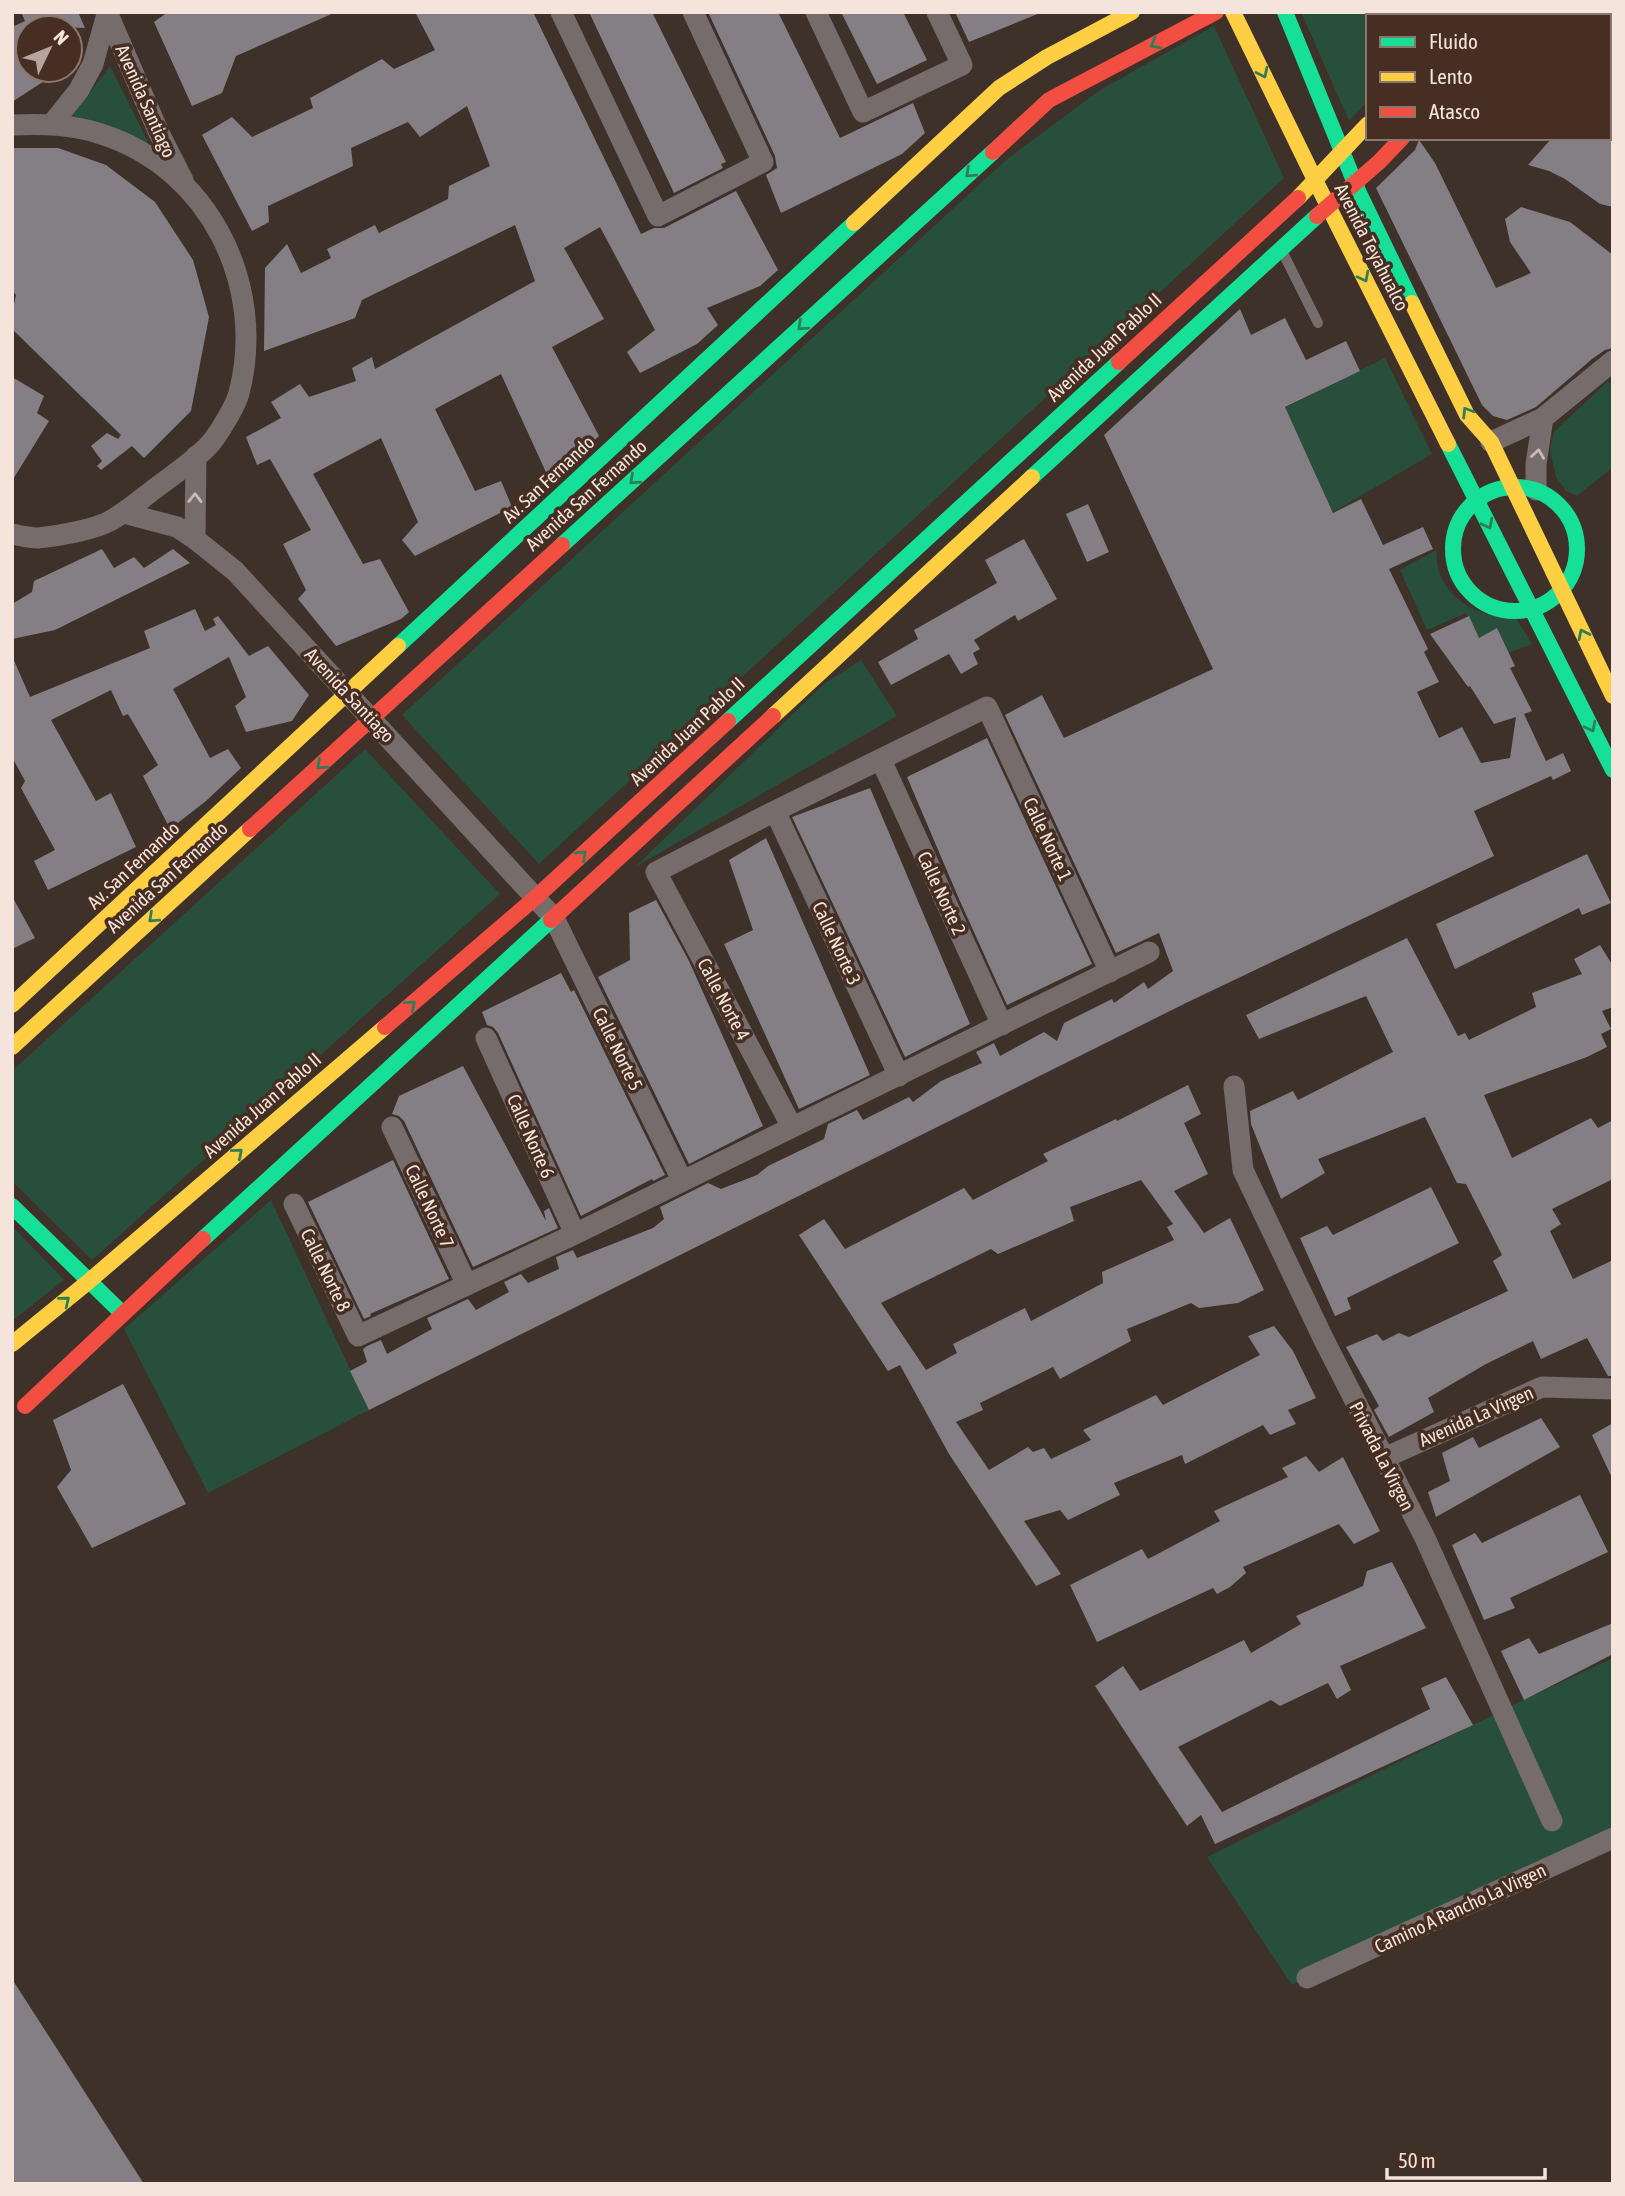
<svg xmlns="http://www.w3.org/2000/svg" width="1625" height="2196" font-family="'Asap Condensed',sans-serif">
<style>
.green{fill:#274f3b}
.building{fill:#847f85;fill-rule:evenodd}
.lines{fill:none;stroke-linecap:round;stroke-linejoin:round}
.lane{stroke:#756c6b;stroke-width:10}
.street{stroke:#756c6b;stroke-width:21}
.fast{stroke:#16e098;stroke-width:16}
.slow{stroke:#ffcf43;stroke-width:16}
.jam{stroke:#f24e42;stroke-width:16}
.oneway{stroke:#307e57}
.oneway2{stroke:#c8bab4}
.labels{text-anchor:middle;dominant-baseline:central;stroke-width:7;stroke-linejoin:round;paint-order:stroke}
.street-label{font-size:19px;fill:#f5e4dc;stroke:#462e22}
</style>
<rect width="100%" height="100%" fill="#3e312a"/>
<path class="green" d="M1301,12H1452L1448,16H1368V101L1349,121Z
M1214,26L1284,178L539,864L402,715L1006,160L1100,90Z
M110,66L148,142L140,147L71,118Z
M1385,358L1432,454L1333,512L1285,408Z
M1608,381L1613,386V467L1577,496L1566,491L1556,477L1550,450L1554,432Z
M1436,550C1437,557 1437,566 1439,572C1449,602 1485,621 1514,615L1532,644L1509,653L1497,628L1479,638L1466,613L1427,630L1400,570Z
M861,660L897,716L635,867L825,683Z
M365,749L500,894L92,1260L12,1181V1071Z
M271,1200L369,1410L208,1493L124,1329Z
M12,1226L64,1280L12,1321Z
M1613,1658V1835L1324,1967L1292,1985L1207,1857L1513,1705Z"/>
<path class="building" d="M21,12H78L85,28L28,26V70H61L12,102V27L25,21Z
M168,12H336L236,56L222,93L192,106L154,22Z
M415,12H533L641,234L654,228H664L736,191L778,270L760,286L707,308L718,325L697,344L640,373L627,352L655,330L600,227L564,248L604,319L552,347L599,436L550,481L501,374L435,409L475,491L501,481L512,507L415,556L402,540L418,522L381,438L313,474L363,564L380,559L409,612L401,619L336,646L298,599L306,590L283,544L311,530L270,459L257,465L246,437L281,418L271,402L300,384L309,397L356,381L352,368L372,357L375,369L535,281L515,225L362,300L355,318L264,351L265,268L287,244L301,273L331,258L327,249L375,225L379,233L448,199L449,186L490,166L467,106L420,137L408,122L351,148L353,166L268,206L269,222L252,231L202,135L232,117L252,137L313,108L310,98L382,59L394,69L435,50Z
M589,12H652L726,162L721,164L723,168L674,193Z
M708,12H778L840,138L913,103L925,133L902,154L781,213L766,175L777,168L775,156Z
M841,12H903L927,60L877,84Z
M955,12H1039L1040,13L969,42Z
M1552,138H1613V207L1600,204L1565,179L1549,171L1528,165Z
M1419,140L1435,163L1496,288L1531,273L1510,242L1505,219L1521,207L1570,222L1613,255V348L1605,350L1592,359L1536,407L1507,420L1493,416L1482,405L1376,188L1415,150Z
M12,148H58L106,165L155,202L193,260L209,317L191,411L144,458L132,446L101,470L97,466L102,461L91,446L107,433L118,439L121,435L12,329V314L16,295L12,290Z
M1240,309L1251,335L1285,318L1306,360L1346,341L1360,371L1285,407L1333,513L1361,499L1383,545L1423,527L1433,549L1389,569L1428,649L1424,652L1439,682L1417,692L1439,738L1462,727L1481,763L1510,758L1516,717L1494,724L1470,686L1468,687L1430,634L1469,616L1479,638L1497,628L1515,666L1510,668L1532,711L1524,714L1546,761L1563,753L1571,771L1553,780L1551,776L1474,811L1494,856L1188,1002L369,1410L350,1371L367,1362L363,1349L367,1346L381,1340L387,1354L432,1329L427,1318L468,1299L476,1310L509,1292L504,1282L521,1274L528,1283L559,1269L556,1257L573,1250L577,1258L653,1228L664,1219L660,1207L708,1183L721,1189L757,1175L768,1166L824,1139L828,1124L857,1110L863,1120L909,1097L913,1102L941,1081L982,1063L976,1052L994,1043L1000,1056L1044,1032L1057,1041L1064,1023L1112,999L1114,1003L1144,982L1148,989L1173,971L1159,933L1116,953L1005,715L1042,695L1064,738L1213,669L1104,435Z
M12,377L44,396L37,413L49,421L12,481Z
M1088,504L1109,552L1087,562L1066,514Z
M1024,539L1057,599L1018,621L1015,615L974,640L980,649L973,653L978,664L961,674L949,654L891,685L878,662L918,639L914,630L997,583L985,560Z
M102,549L114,568L134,557L144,568L173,549L190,563L55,630L12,639V604L32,592L34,581Z
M195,609L205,631L216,625L213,619L218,616L249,656L268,646L309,695L292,721L246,732L235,706L246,697L229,657L173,689L210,758L228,749L241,768L206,801L170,829L143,776L158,765L128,714L123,716L111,690L51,720L96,801L111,793L136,847L48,890L34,861L55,850L21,788L25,781L12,757V656L30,697L150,648L144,631Z
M987,738L1092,964L1007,1005L959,899L907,777Z
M870,788L970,1024L905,1057L792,817Z
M766,838L870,1075L799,1109L724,944L753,930L729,860Z
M1587,854L1611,903L1582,915L1579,908L1455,969L1436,924Z
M12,896L35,938L12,949Z
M656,900L689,961L763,1126L689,1164L598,977L630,960L629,913Z
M1407,938L1458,1036L1465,1033L1469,1040L1536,1007L1532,993L1582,974L1574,959L1600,945L1613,966V1007L1602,1011L1611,1029L1601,1034L1607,1047L1587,1057L1484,1095L1512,1158L1591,1118L1598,1128L1613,1120V1179L1552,1209L1561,1224L1550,1231L1573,1279L1613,1260V1376H1608L1587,1338L1541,1359L1533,1341L1486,1364L1428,1398L1434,1412L1389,1437L1374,1410L1379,1406L1346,1347L1377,1334L1383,1341L1399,1333L1409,1337L1508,1291L1493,1261L1502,1255L1466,1184L1457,1183L1425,1117L1318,1159L1325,1173L1281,1199L1251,1124L1250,1111L1293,1091L1298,1100L1393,1052L1366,996L1259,1039L1246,1015Z
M561,973L571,992L574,990L665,1175L653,1181L652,1179L581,1216L498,1033L493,1027L487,1025L482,1012Z
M463,1066L546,1221L544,1211L549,1208L558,1228L473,1267L404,1121L399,1116L392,1114L399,1096Z
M1188,1085L1201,1114L1184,1123L1208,1174L1174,1191L1204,1233L1230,1218L1264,1290L1238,1303L1199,1308L1191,1303L1127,1329L1131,1341L1060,1379L1053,1367L980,1403L983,1410L956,1422L989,1470L1028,1447L1033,1452L1044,1448L1051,1459L1091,1440L1083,1430L1156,1395L1163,1405L1260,1355L1248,1336L1274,1326L1293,1351L1316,1398L1288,1410L1296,1424L1270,1435L1263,1425L1185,1464L1182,1455L1114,1483L1120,1495L1068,1520L1060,1510L1024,1521L1061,1574L1036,1586L949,1454L900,1365L888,1371L799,1235L824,1219L845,1249L964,1188L973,1200L1048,1161L1043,1154L1116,1119L1117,1121ZM1141,1180L1173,1224L1167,1227L1174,1240L1102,1272L1103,1283L1031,1321L1025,1308L953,1344L957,1353L926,1370L881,1303L991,1249L998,1254L1074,1221L1070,1207Z
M393,1160L449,1279L370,1314L371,1316L364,1319L308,1202Z
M1431,1187L1459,1243L1347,1298L1351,1309L1335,1316L1300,1238L1327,1226L1333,1235Z
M123,1384L186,1504L92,1548L57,1487L71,1470L53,1420Z
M1541,1418L1560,1447L1436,1517L1428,1492L1450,1481L1442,1453L1473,1437L1479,1448Z
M1613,1423V1480L1592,1435Z
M1306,1456L1319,1472L1343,1457L1380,1531L1354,1544L1339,1524L1243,1567L1246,1573L1230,1587L1217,1594L1213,1588L1097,1642L1070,1585L1142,1549L1148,1559L1220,1521L1214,1511L1288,1477L1282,1468Z
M1580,1495L1608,1552L1510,1598L1515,1608L1484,1620L1452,1545L1475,1533L1482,1543Z
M1392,1562L1426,1628L1340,1666L1351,1690L1337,1699L1328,1683L1280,1706L1271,1700L1178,1747L1222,1812L1430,1709L1421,1688L1446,1677L1473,1725L1215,1844L1201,1815L1187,1826L1095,1686L1123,1666L1140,1691L1244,1640L1251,1653L1301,1624L1296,1616L1363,1586L1367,1571Z
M1613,1623V1654L1524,1700L1501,1651L1529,1638L1539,1654Z
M12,1979L144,2184H12Z"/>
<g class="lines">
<path class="lane" d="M1282,251L1318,323"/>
<path class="street" d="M107,12L159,133L183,180
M561,12L658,216L763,162L693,12
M816,12L863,112L962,65L937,12
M52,124L79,90L93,64L107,14
M12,125C42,124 72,124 101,134C209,168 267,285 239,393C236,405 222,428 214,439C203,455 170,477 153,490C139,501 126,512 110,521C93,530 58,536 38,538C30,538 21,536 12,534
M1491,442L1543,418L1613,361
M1536,490V464L1543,418
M124,513L177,527L195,539L235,571L554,918L682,1180
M195,539L196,456
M881,760L1002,1025
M775,811L899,1076
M486,1038L575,1234
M1234,1086L1243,1170L1324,1340L1425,1538L1552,1821
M392,1127L467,1285
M792,1127L656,872L775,811L987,707L1110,972
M294,1204L358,1336L575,1234L1149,952
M1384,1458L1542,1387L1613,1389
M1307,1978L1613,1838"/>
<path class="fast" d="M1285,12L1359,193L1412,303
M1448,444L1613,770
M1032,477L1317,216
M1453 549a62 62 0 1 1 124 0a62 62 0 1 1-124 0Z
M562,545L993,152
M398,646L854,223
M728,721L1119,362
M12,1206L122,1313
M203,1239L551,920"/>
<path class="slow" d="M1233,12L1315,180L1448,444
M1470,16L1473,12
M1518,16L1522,12
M1298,198L1368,124
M854,223L999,88L1047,57L1132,12
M1412,303L1467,415L1491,442L1613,696
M773,716L1032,477
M12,1005L398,646
M12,1047L250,829
M12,1344L88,1282L385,1027"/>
<path class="jam" d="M993,152L1049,100L1216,12
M1317,216L1379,162L1402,138
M1119,362L1298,198
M250,829L562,545
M551,920L773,716
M385,1027L535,898L728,721
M25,1406L203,1239"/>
</g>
<defs><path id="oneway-chevron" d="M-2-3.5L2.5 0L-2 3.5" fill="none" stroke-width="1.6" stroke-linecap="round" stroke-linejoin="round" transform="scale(1.75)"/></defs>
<g class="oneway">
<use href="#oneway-chevron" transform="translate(1155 44) rotate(152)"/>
<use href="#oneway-chevron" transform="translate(1263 73) rotate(64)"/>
<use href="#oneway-chevron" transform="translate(970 173) rotate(138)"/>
<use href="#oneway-chevron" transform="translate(1364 277) rotate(63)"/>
<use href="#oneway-chevron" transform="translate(802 326) rotate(138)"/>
<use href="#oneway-chevron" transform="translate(1467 412) rotate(-122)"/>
<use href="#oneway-chevron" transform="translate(634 480) rotate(138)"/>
<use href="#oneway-chevron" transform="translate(1488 524) rotate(63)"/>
<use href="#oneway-chevron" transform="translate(1583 634) rotate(-116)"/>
<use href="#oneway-chevron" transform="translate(1591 727) rotate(63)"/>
<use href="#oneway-chevron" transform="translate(321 765) rotate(138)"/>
<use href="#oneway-chevron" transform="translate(582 855) rotate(-43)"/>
<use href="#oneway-chevron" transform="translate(153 918) rotate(138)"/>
<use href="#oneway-chevron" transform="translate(411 1005) rotate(-41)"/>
<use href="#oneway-chevron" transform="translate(238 1153) rotate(-41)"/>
<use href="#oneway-chevron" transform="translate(65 1301) rotate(-39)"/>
</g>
<g class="oneway2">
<use href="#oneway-chevron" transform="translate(1538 454) rotate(-82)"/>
<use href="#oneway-chevron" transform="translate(195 498) rotate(-89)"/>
</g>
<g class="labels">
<g class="street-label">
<text transform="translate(146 101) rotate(66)">Avenida Santiago</text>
<text transform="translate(1372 247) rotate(63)">Avenida Teyahualco</text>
<text transform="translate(1104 347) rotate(-43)">Avenida Juan Pablo II</text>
<text transform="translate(548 479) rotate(-43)">Av. San Fernando</text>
<text transform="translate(586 495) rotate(-42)">Avenida San Fernando</text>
<text transform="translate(350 695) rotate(47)">Avenida Santiago</text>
<text transform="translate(687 731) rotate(-43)">Avenida Juan Pablo II</text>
<text transform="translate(1048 839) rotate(65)">Calle Norte 1</text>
<text transform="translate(133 865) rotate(-43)">Av. San Fernando</text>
<text transform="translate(167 877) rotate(-42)">Avenida San Fernando</text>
<text transform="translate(942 893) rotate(65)">Calle Norte 2</text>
<text transform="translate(837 943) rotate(65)">Calle Norte 3</text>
<text transform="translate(724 999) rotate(62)">Calle Norte 4</text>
<text transform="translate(618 1049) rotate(64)">Calle Norte 5</text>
<text transform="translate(262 1105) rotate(-41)">Avenida Juan Pablo II</text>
<text transform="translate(531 1136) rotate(66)">Calle Norte 6</text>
<text transform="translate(430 1206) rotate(65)">Calle Norte 7</text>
<text transform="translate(326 1270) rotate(64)">Calle Norte 8</text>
<text transform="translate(1476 1416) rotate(-24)">Avenida La Virgen</text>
<text transform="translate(1382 1456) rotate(63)">Privada La Virgen</text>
<text transform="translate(1460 1908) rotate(-25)">Camino A Rancho La Virgen</text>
</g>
</g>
<rect width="1625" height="2196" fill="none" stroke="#f5e4dc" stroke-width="28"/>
<rect x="1366" y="14" width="245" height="126" fill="#462e22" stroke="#8c776c" stroke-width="2"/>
<rect x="1380" y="37" width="35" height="10" fill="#16e098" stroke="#8c776c" stroke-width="2"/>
<text x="1429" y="49" font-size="21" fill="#f5e4dc">Fluido</text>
<rect x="1380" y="72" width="35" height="10" fill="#ffcf43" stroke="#8c776c" stroke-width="2"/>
<text x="1429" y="84" font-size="21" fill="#f5e4dc">Lento</text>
<rect x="1380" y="107" width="35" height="10" fill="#f24e42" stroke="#8c776c" stroke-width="2"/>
<text x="1429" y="119" font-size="21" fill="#f5e4dc">Atasco</text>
<g transform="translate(49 49) rotate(47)"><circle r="33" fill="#462e22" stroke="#8c776c" stroke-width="2"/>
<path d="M0-5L12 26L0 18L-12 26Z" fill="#b5a59e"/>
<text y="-10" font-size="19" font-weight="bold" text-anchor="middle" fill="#f5e4dc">N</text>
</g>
<path d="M1387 2168v10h158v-10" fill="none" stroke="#f5e4dc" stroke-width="3.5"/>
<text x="1398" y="2168" font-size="21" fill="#f5e4dc" stroke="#462e22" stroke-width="5" paint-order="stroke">50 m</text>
</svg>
